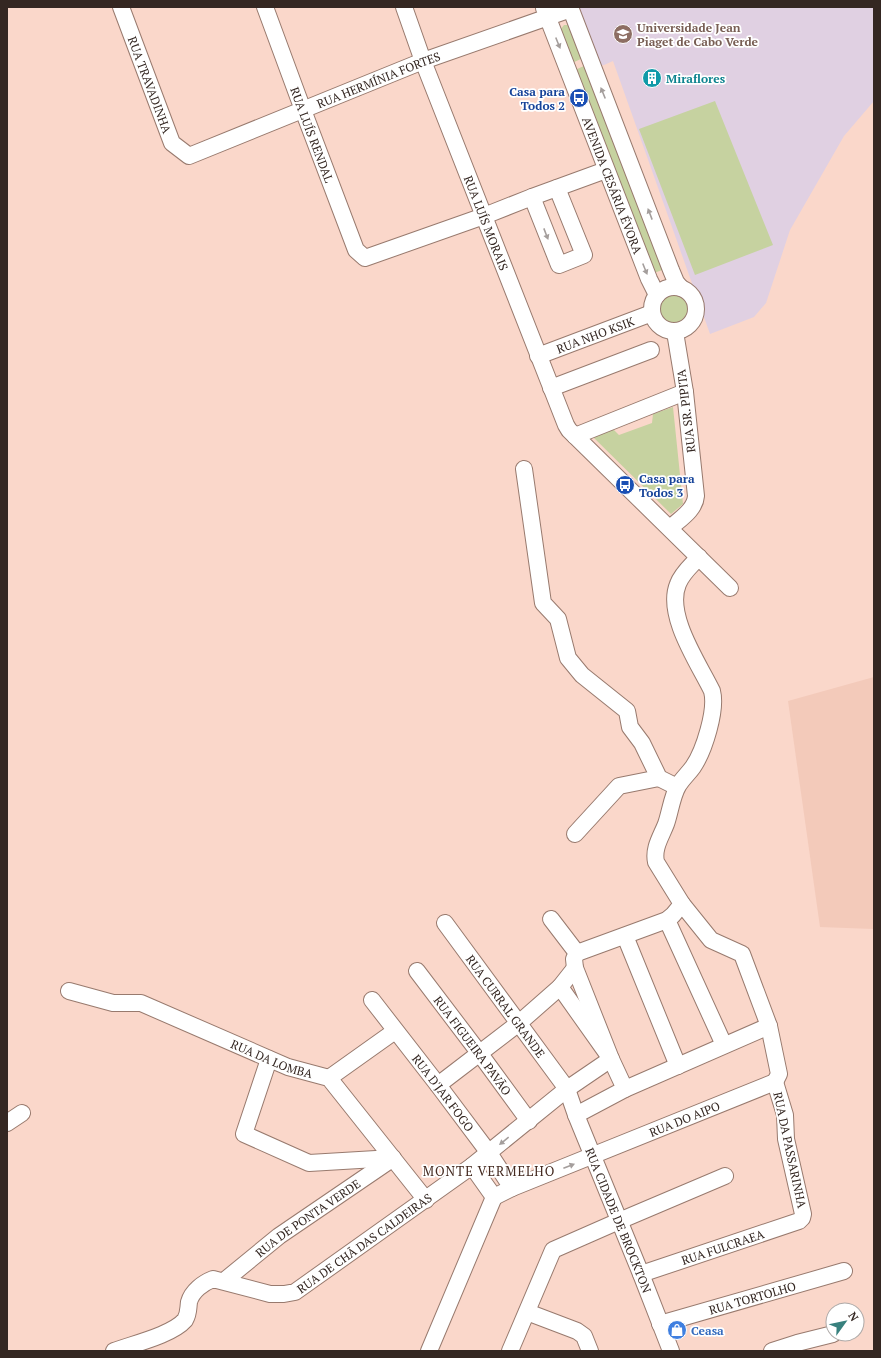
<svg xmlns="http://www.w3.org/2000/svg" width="881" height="1358" font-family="'PT Serif',serif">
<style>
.built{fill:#f3caba}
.education{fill:#e0d0e2}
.green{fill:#c6d2a0}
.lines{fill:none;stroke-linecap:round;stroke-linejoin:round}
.minor-casing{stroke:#987a6e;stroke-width:18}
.minor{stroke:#fff;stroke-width:16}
.oneway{fill:#a49e9c}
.labels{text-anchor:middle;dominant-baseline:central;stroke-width:3.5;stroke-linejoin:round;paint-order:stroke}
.education-label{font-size:12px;font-weight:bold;fill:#785e54;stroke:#fff;text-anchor:start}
.culture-label{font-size:12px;font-weight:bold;fill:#0d838f;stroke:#fff;text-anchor:start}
.street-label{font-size:12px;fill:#342722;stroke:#fff}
.transit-label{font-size:12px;font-weight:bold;fill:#164399;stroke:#fff;text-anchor:end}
.shop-label{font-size:12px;font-weight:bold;fill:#366cbe;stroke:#fff;text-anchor:start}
.neighbourhood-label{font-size:13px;letter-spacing:1px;fill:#442a20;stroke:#fff}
</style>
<rect width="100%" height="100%" fill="#fad7ca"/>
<path class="built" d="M874,677V929L820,927L788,701Z"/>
<path class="education" d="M576,7H874V101L844,136L790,230L766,303L754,317L710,334L613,61L604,65L597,66Z"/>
<path class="green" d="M564,25H568L570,26L583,58L572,63L560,30Z
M586,65L665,269L654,273L575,70Z
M715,101L773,245L695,275L639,129Z
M659 310a15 15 0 1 1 30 0a15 15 0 1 1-30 0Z
M673,407L683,504L671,514L593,437L613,429L619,435L652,423L653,414Z"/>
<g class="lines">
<g class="minor-casing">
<g id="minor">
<path id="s1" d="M121,7L172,143L189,156L423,61L571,9"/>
<path id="s2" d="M265,7L303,110L356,250L365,258L484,216L532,197L606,170"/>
<path id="s3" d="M404,7L423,61L566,425L569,430L730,588"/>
<path d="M570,7L671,270L676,282L681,288"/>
<path id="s4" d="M544,8L649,279L657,295"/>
<path d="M532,197L559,265L584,255L557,188"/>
<circle cx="674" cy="309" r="22"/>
<path id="s5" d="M538,356L652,313"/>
<path d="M551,388L651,350"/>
<path d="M575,436L685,392"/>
<path d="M524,469L543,603L558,619L568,658L582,675L627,711L630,727L642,743L659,778L677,787"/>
<path d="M670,528C680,519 695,510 696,496L685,392L675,332"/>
<path d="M575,834L619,786L659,778"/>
<path d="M682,904L711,940L742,954L769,1026L779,1074L775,1082"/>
<path d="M551,919L577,953"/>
<path d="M667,920L724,1045"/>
<path id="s6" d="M445,923L567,1089L576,1115L641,1274L671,1351"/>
<path d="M625,936L678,1066"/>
<path d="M575,968L560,987L611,1059L625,1089L576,1115"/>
<path id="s7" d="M417,971L480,1054L529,1121"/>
<path id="s8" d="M69,991L113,1003H141L288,1067L329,1078L426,1200"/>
<path id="s9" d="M372,1000L438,1085L489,1153L512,1188"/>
<path d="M269,1059L244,1134L309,1163L393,1158"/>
<path d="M329,1078L395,1031"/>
<path d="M438,1085L519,1023L560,987"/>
<path d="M625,1089L769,1026"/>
<path d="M7,1123L22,1113"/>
<path d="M472,1166L494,1197"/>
<path id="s10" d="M494,1197L512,1188L775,1082"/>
<path id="s11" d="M641,1274L799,1221L802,1218L803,1214L786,1139L785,1115L775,1082"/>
<path id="s12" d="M224,1281L279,1236L392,1159"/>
<path d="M527,1312L577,1331L584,1336L590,1351"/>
<path id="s13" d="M660,1324L844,1271"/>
<path id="s14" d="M114,1351C133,1344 172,1335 185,1320C189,1313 188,1309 189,1302C192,1291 203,1283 213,1279L270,1294H284L295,1292L472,1166L567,1089L611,1059L575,968L574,959L577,953L667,920L673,915L682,904L656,862C653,848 661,837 666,824C670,813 672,796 678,786C682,779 688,774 693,767C704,751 717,710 712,691C699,664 665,615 678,584C682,573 692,565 699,557"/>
<path d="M429,1351L494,1197"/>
<path d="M510,1351L553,1250L619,1221L725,1176"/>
<path d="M772,1351L797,1343L833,1334"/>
</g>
</g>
<use href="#minor" class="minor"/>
</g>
<defs><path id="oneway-solid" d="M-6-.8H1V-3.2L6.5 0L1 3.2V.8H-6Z"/></defs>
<g class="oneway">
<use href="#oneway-solid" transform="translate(558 43) rotate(68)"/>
<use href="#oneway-solid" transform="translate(603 93) rotate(-112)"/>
<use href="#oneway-solid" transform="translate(650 214) rotate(-111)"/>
<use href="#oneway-solid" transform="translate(546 234) rotate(69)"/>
<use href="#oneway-solid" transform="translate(645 269) rotate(68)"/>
<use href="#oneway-solid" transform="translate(504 1141) rotate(141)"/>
<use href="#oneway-solid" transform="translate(569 1166) rotate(-21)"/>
</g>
<defs>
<g id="university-disc" transform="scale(1)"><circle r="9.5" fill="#8d6e63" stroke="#fff"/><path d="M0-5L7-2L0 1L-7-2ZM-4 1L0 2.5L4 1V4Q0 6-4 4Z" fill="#fff"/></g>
<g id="building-disc" transform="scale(1)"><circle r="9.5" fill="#0f9aa8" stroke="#fff"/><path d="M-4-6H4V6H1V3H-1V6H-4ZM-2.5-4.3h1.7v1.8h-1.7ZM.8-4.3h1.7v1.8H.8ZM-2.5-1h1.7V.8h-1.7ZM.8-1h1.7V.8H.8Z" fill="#fff"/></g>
<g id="bus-disc" transform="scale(1)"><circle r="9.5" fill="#1a4fb4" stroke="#fff"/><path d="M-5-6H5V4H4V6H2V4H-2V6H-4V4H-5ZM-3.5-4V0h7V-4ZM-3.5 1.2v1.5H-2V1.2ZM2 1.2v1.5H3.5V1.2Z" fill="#fff"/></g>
<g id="shop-disc" transform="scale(1)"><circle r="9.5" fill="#3f7fe0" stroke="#fff"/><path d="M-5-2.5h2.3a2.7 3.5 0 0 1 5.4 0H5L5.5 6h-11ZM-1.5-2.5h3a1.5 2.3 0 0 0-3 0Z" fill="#fff"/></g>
</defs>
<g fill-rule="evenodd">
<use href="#university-disc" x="623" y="34"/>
<use href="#building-disc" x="652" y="78"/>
<use href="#bus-disc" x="579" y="98"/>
<use href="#bus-disc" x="625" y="485"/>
<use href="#shop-disc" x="677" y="1330"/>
</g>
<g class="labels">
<g class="education-label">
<text x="637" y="27">Universidade Jean<tspan x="637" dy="14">Piaget de Cabo Verde</tspan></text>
</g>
<g class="culture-label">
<text x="666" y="78">Miraflores</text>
</g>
<g class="street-label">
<text stroke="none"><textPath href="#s1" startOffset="371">RUA HERMÍNIA FORTES</textPath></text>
<text stroke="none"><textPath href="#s1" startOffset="83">RUA TRAVADINHA</textPath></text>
<text stroke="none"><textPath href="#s2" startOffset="136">RUA LUÍS RENDAL</textPath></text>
<text stroke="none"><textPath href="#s4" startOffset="190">AVENIDA CESÁRIA ÉVORA</textPath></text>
<text stroke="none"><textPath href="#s3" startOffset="231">RUA LUÍS MORAIS</textPath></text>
<text stroke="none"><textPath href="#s5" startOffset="61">RUA NHO KSIK</textPath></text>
<text transform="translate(686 411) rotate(-97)">RUA SR. PIPITA</text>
<text stroke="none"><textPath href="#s6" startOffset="103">RUA CURRAL GRANDE</textPath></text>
<text stroke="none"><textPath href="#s7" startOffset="93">RUA FIGUEIRA PAVÃO</textPath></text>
<text stroke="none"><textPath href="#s8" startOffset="216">RUA DA LOMBA</textPath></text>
<text stroke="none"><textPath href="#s9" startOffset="117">RUA D'JAR FOGO</textPath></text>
<text stroke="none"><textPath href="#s10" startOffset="206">RUA DO AIPO</textPath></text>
<text transform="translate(790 1150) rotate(78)">RUA DA PASSARINHA</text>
<text stroke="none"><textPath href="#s12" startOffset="105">RUA DE PONTA VERDE</textPath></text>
<text stroke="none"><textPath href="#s6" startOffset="347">RUA CIDADE DE BROCKTON</textPath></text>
<text stroke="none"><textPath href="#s14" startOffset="300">RUA DE CHÃ DAS CALDEIRAS</textPath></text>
<text stroke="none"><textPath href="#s11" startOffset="86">RUA FULCRAEA</textPath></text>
<text stroke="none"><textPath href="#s13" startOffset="96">RUA TORTOLHO</textPath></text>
</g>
<g class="transit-label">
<text x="565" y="91">Casa para<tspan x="565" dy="14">Todos 2</tspan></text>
<text x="639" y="478" text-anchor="start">Casa para<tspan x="639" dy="14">Todos 3</tspan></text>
</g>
<g class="shop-label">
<text x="691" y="1330">Ceasa</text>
</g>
<g class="neighbourhood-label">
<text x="489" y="1171">MONTE VERMELHO</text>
</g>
</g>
<rect width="881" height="1358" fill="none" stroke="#342722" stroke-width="16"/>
<g transform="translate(845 1322) rotate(57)"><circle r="19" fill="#ffffff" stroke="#aea9a7"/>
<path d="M0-3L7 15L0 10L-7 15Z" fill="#38817e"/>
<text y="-6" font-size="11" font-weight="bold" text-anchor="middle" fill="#342722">N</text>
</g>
</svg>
